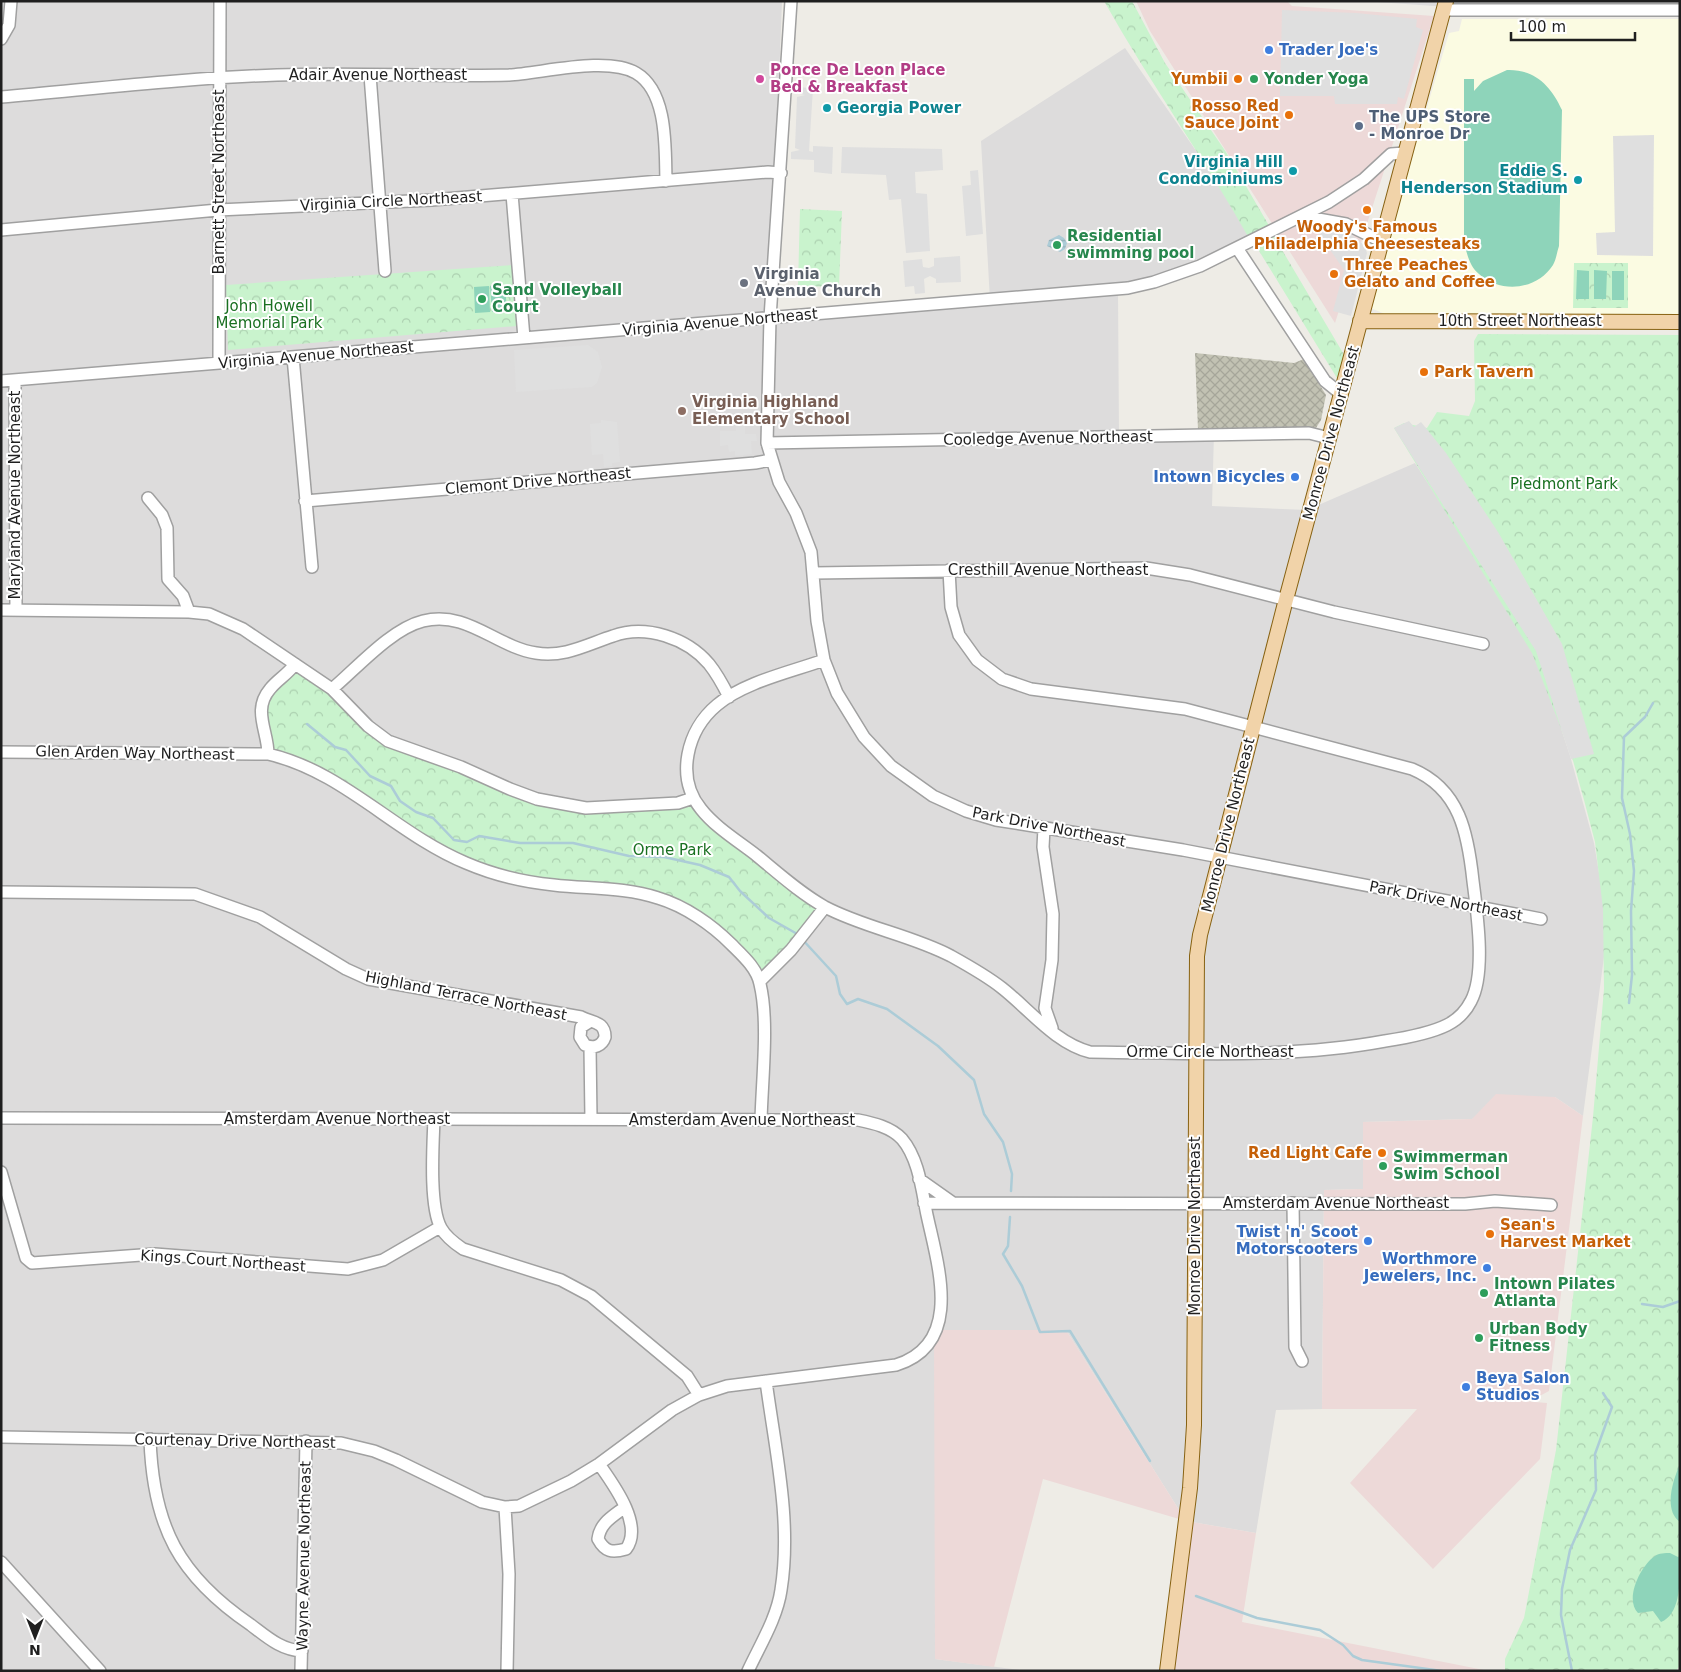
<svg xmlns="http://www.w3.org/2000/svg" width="1681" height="1672" font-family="'DejaVu Sans',sans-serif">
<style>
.residential{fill:#dddcdc}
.commercial{fill:#edd9d8}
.education{fill:#fbfbe2}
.construction{fill:url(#construction-cross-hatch)}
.park{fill:url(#park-crowns)}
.pitch{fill:#8ed4ba}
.parking{fill:#dfdfdf}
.water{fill:url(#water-rules)}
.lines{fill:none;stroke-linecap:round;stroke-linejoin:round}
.stream{stroke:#acccd7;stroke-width:2.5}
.minor-casing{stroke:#a0a0a0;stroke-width:14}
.major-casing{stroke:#876212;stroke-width:16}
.minor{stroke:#fff;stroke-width:11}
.major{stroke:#f1d3a9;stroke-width:14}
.shop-dot{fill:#3f7fe0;stroke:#fff;stroke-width:2}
.hotel-dot{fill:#d1479c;stroke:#fff;stroke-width:2}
.food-dot{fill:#e8710a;stroke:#fff;stroke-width:2}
.leisure-dot{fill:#2e9e5b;stroke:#fff;stroke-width:2}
.culture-dot{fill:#0f9aa8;stroke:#fff;stroke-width:2}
.service-dot{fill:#5c6f8a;stroke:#fff;stroke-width:2}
.worship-dot{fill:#6b7280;stroke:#fff;stroke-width:2}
.education-dot{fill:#8d6e63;stroke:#fff;stroke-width:2}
.labels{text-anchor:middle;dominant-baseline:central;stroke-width:4;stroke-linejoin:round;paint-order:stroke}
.shop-label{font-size:15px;font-weight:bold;fill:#366cbe;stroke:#fff;text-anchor:end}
.hotel-label{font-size:15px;font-weight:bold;fill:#b23c85;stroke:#fff;text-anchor:start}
.street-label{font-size:15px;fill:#1f1f1f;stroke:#fff}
.food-label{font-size:15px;font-weight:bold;fill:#c56008;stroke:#fff;text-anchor:end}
.leisure-label{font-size:15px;font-weight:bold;fill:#27864d;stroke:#fff;text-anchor:start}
.culture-label{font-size:15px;font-weight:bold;fill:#0d838f;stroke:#fff;text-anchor:end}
.service-label{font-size:15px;font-weight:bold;fill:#4e5e75;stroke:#fff;text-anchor:start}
.worship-label{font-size:15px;font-weight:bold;fill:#5b616d;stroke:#fff;text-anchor:start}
.park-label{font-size:15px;fill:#197021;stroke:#fff}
.education-label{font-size:15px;font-weight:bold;fill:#785e54;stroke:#fff;text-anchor:start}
</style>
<defs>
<pattern id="construction-cross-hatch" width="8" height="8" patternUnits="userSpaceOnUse" patternTransform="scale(1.25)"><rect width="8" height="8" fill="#c2c2b3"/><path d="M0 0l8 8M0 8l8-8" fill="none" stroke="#a6a69a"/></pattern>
<pattern id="park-crowns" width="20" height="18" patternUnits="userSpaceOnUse" patternTransform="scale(1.25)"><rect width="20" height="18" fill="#c9f3cd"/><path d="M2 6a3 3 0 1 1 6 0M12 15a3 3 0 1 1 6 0" fill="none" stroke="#acd0b0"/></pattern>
<pattern id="water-rules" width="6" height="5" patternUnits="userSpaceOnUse" patternTransform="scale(1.25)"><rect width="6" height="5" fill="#acccd7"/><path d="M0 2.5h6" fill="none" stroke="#94afb8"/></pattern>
</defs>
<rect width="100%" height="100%" fill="#eeece6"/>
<path class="residential" d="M1,1H782L770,317L990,300L981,141L1125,48L1257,239L1118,292L1119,436L1214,433L1212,506L1307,510L1415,463L1536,651L1571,759L1594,843L1605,909V949L1583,1116L1555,1097L1472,1119L1363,1122V1189L1324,1190L1322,1409L1276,1410L1256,1533L1186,1521L1066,1330L935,1659L1028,1671H1Z
M1363,1H1680V10L1448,7Z"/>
<path class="commercial" d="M1136,1H1287L1292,6L1434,16L1335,323L1150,31Z
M1496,1094L1555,1097L1583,1116L1549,1391L1532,1400L1523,1401L1547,1403L1540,1459L1433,1569L1350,1483L1417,1409H1322L1324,1190L1363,1189V1122L1472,1119Z
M934,1330H1066L1186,1521L1256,1533L1242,1622L1489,1671H1169L1186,1521L1043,1479L994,1667L935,1659Z"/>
<path class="education" d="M1462,19H1680V316H1390L1368,307L1449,33L1459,31Z"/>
<path class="construction" d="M1195,353L1294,363L1304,359L1326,395L1321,420L1316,428L1198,430Z"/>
<path class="park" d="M1104,1H1132L1165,63L1226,152L1271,229L1250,240C1204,158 1150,83 1104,1Z
M800,209L842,211L839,287L798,286Z
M1272,233L1346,358L1340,383L1256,246L1255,242Z
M1574,263H1628V308H1573Z
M512,265L517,326L228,350L226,285Z
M1478,334L1680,335V1665L1676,1671H1505V1659L1524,1618L1556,1450L1593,1117L1604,989L1603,909L1595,842L1584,800L1572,757L1532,653L1394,428L1404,423L1427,428L1437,412L1469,416L1475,401L1474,341Z
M300,662L369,730L553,801L619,807L686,797L825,905L760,979L680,902L504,875L427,841L273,752L264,728L267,693Z"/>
<path class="pitch" d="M1507,70C1535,69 1551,86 1562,110L1559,246C1557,252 1556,260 1553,265C1537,290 1501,294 1479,274C1470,267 1467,254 1464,243V79H1474V91L1483,81Z
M1577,270L1589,271V299H1576Z
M1594,270L1607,271L1606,299H1594Z
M1612,271H1624V300H1612Z
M505,285L507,311L492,312L490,286Z
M489,286L490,312L475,313L474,287Z
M1680,1464V1522C1663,1510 1673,1480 1680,1464Z
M1670,1553L1680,1558C1680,1581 1681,1614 1661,1622L1653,1611L1638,1613C1624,1599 1641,1565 1655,1556C1659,1553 1665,1553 1670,1553Z"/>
<path class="parking" d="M1282,10L1356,13L1417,19L1416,27L1423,30L1404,99L1398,97L1397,104H1335L1334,96H1280Z
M795,87L813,88L809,151L813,152V146L833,147L832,174L814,172V160L791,159V152L800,150L795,148L797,97L805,95L795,93Z
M1654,135L1653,256L1597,255L1596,233L1615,232L1613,136Z
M842,147L942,149L943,170L915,172L916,193L927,194L930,251L906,253L901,199L889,200L886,175L841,173Z
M978,170L983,234L966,236L962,186L971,185L970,171Z
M1318,227L1333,229L1352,235L1365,246L1367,253L1351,316L1333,311L1344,270L1317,231Z
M960,256L961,282L936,283V279L930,276L924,279L925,293L915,294L914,286L905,287L903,261L922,259L923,267L929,268L934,266V258Z
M588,345L598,352L602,367L597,383L592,387L516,392L514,350Z
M601,420L617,422L620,462L612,463V466L604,467L603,454L592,455L590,424L601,423Z
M736,420H745V434H756L757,441H751L752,454L735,456V451L729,452L728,445L720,446V431H736Z
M1409,421L1414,427L1421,422L1446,453L1498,532L1562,644L1594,754L1571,759L1536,651L1394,428Z"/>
<path class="water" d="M1059,235L1064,238L1067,243L1065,249L1060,252L1047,246L1049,240Z"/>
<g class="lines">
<path class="stream" d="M307,724L335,747L346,750L370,776L391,786L400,801L416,812L433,818L454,840L467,842L479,836L520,843H573L629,856L664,857L700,865L729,877L740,891L769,918L799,935
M802,939L836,976L840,994L847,1004L858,999L887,1009L938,1046L974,1080L984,1114L1003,1142L1012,1174L1011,1191
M1629,1003L1632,975L1631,911L1634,871L1630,834L1622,798L1624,737L1645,717L1653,703
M1010,1217L1008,1246L1003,1254L1022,1286L1040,1332L1070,1331L1150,1461
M1642,1304L1663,1307L1680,1301
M1196,1596L1257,1618L1320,1630L1343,1645L1353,1656L1362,1660L1442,1671
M1572,1671L1561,1615L1562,1589L1570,1550L1596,1490L1595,1454L1612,1407L1603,1393"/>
<g class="minor-casing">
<path id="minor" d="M791,1L770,318L767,443L779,482L796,513L811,552L817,621L824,660L837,693L864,737L891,766L933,796L966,811L996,820L1183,850L1541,919
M1443,10H1680
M1,39L9,25L11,1
M370,75L385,271
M1,97C93,89 185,78 277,75C354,72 432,77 509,75C543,73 607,56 636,73C668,92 665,147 666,181
M512,194L524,338
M1301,216L1346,224L1381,241
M1,230L218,210L432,200L768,172L781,173
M1237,248L1325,381L1341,394
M293,357L312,567
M219,363L220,1
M15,380L16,610
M1,381L1128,288L1154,282L1200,266L1329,202L1364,179L1391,154L1404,153
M767,443L1309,433L1329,438
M148,498L162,515L167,528L168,579L183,596L189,612
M305,501L755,463L771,460
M814,573L1146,568L1190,575L1334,612L1483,644
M1,610L189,612L209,614L243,629L332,689L368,726L388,741L461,767L510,789L537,799L586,808L678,803L693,798
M824,660C791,672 744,682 717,705C687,730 675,777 701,809C715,827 738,841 756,855C778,873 800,893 825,907C865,928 911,935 951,956C969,966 987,976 1002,988C1030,1010 1055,1043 1090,1052C1188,1053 1288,1059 1385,1041C1405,1038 1429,1034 1447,1025C1457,1020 1466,1011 1471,1001C1486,973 1477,913 1473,881C1468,834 1460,789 1412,769L1185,709L1031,689L1002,679L977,660L959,635L951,607L949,570
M332,689C357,668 391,629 423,621C467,610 496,647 536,653C564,658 588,644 613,636C646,624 687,638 709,664C717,674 723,685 729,697
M1,752L268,754C343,771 396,834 466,863C494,875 523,882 554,885C588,889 625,887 658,898C685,906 712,925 731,944C742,955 757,968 760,984C769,1021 762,1080 761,1120
M268,754C268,731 252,710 270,689C278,679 287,675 295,664
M1044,828L1043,847L1053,914L1052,960L1045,1008L1052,1028
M1,892L195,894L260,917L346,969L368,979L581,1017C592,1023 605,1021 605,1037C602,1046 594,1049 585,1045L580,1037L581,1027L589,1022
M760,981L791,950L825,907
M590,1047L591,1119
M1,1118L858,1120C873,1123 891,1127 902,1139C919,1159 922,1191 927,1215C938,1266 964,1344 896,1365L727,1386L699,1395L672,1410L599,1464L571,1481L519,1506L505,1507L482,1502L396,1460L374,1451L341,1443L1,1437
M434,1119C433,1145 429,1206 441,1228C446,1237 454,1243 463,1249L561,1280L591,1296L687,1376L699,1395
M1,1172L26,1258L32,1263L155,1254L348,1269L383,1260L440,1227
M919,1179L953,1203
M924,1203L1465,1204L1495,1201L1551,1205
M1293,1203L1295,1347L1302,1361
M150,1439C153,1527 179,1576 251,1625C267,1637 281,1650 302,1651
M599,1464C613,1484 644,1525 626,1549C612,1553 605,1552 598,1539C600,1523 612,1517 625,1507
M505,1507L509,1574L507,1671
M1,1562L100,1671
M301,1671L306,1441
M748,1671C760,1645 777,1618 781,1590C792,1521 775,1449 766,1381"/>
</g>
<g class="major-casing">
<path id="major" d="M1360,321L1680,322
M1167,1671L1190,1488L1194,1425L1197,956L1200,935L1284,607L1446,1"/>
</g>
<use href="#minor" class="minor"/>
<use href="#major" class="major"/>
</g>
<g class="shop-dot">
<circle cx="1269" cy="50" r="5"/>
<circle cx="1295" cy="477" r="5"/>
<circle cx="1368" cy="1241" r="5"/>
<circle cx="1487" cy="1268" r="5"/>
<circle cx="1466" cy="1387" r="5"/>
</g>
<circle class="hotel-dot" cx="760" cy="79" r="5"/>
<g class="food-dot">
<circle cx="1238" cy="79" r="5"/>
<circle cx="1289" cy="115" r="5"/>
<circle cx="1367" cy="210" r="5"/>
<circle cx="1334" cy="274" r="5"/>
<circle cx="1424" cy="372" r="5"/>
<circle cx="1382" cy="1153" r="5"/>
<circle cx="1490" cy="1234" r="5"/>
</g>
<g class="leisure-dot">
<circle cx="1254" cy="79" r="5"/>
<circle cx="1057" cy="245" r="5"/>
<circle cx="482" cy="299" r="5"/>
<circle cx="1383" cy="1166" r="5"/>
<circle cx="1484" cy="1293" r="5"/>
<circle cx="1479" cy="1338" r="5"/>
</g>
<g class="culture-dot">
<circle cx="827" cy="108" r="5"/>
<circle cx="1293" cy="171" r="5"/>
<circle cx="1578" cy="180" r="5"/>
</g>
<circle class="service-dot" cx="1359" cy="126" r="5"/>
<circle class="worship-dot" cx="744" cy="283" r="5"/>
<circle class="education-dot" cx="682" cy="411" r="5"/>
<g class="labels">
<g class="shop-label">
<text x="1279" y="50" text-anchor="start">Trader Joe's</text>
<text x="1285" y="477">Intown Bicycles</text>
<text x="1358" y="1232">Twist 'n' Scoot<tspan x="1358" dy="17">Motorscooters</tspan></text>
<text x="1477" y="1259">Worthmore<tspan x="1477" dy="17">Jewelers, Inc.</tspan></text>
<text x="1476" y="1378" text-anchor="start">Beya Salon<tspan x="1476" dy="17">Studios</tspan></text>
</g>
<g class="hotel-label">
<text x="770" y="70">Ponce De Leon Place<tspan x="770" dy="17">Bed &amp; Breakfast</tspan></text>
</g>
<g class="street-label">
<text x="378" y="75">Adair Avenue Northeast</text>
<text transform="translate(219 182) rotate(-90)">Barnett Street Northeast</text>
<text transform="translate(391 201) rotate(-3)">Virginia Circle Northeast</text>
<text x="1520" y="321">10th Street Northeast</text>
<text transform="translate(720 322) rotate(-5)">Virginia Avenue Northeast</text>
<text transform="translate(316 355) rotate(-5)">Virginia Avenue Northeast</text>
<text transform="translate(1331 433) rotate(-75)">Monroe Drive Northeast</text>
<text transform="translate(1048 438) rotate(-1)">Cooledge Avenue Northeast</text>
<text transform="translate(538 481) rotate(-5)">Clemont Drive Northeast</text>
<text transform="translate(15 495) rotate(-90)">Maryland Avenue Northeast</text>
<text x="1048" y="570">Cresthill Avenue Northeast</text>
<text transform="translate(135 753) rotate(1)">Glen Arden Way Northeast</text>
<text transform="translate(1228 825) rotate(-76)">Monroe Drive Northeast</text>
<text transform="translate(1049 827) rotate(11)">Park Drive Northeast</text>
<text transform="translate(1446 901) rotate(11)">Park Drive Northeast</text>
<text transform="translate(466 996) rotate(11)">Highland Terrace Northeast</text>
<text x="1210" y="1052">Orme Circle Northeast</text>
<text x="337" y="1119">Amsterdam Avenue Northeast</text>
<text x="742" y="1120">Amsterdam Avenue Northeast</text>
<text x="1336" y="1203">Amsterdam Avenue Northeast</text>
<text transform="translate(1195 1226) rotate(-90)">Monroe Drive Northeast</text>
<text transform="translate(223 1261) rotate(4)">Kings Court Northeast</text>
<text transform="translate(235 1441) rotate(1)">Courtenay Drive Northeast</text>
<text transform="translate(304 1556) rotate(-89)">Wayne Avenue Northeast</text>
</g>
<g class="food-label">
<text x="1228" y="79">Yumbii</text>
<text x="1279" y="106">Rosso Red<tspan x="1279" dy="17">Sauce Joint</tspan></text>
<text x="1367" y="227" text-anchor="middle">Woody's Famous<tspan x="1367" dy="17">Philadelphia Cheesesteaks</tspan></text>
<text x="1344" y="265" text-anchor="start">Three Peaches<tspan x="1344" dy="17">Gelato and Coffee</tspan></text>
<text x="1434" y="372" text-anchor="start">Park Tavern</text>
<text x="1372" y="1153">Red Light Cafe</text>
<text x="1500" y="1225" text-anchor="start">Sean's<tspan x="1500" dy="17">Harvest Market</tspan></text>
</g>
<g class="leisure-label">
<text x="1264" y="79">Yonder Yoga</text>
<text x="1067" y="236">Residential<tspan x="1067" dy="17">swimming pool</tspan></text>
<text x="492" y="290">Sand Volleyball<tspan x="492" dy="17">Court</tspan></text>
<text x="1393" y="1157">Swimmerman<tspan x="1393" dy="17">Swim School</tspan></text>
<text x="1494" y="1284">Intown Pilates<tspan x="1494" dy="17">Atlanta</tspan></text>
<text x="1489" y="1329">Urban Body<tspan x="1489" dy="17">Fitness</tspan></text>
</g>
<g class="culture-label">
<text x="837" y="108" text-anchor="start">Georgia Power</text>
<text x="1283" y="162">Virginia Hill<tspan x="1283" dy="17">Condominiums</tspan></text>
<text x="1568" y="171">Eddie S.<tspan x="1568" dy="17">Henderson Stadium</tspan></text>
</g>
<g class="service-label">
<text x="1369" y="117">The UPS Store<tspan x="1369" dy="17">- Monroe Dr</tspan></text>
</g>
<g class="worship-label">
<text x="754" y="274">Virginia<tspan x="754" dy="17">Avenue Church</tspan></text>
</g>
<g class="park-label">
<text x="269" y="306">John Howell<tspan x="269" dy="17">Memorial Park</tspan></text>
<text x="1564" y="484">Piedmont Park</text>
<text x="672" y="850">Orme Park</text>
</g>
<g class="education-label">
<text x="692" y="402">Virginia Highland<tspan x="692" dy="17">Elementary School</tspan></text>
</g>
</g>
<rect width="1681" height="1672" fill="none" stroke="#1f1f1f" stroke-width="5"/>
<g transform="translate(35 1637) rotate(180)" stroke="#ffffff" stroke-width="4" paint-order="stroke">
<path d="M0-4L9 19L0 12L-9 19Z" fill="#1f1f1f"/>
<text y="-8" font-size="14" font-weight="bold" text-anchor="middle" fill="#1f1f1f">N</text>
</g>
<path d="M1511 32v8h124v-8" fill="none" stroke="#1f1f1f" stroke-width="2.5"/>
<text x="1518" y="32" font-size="15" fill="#1f1f1f" stroke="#ffffff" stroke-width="4" paint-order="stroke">100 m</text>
</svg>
